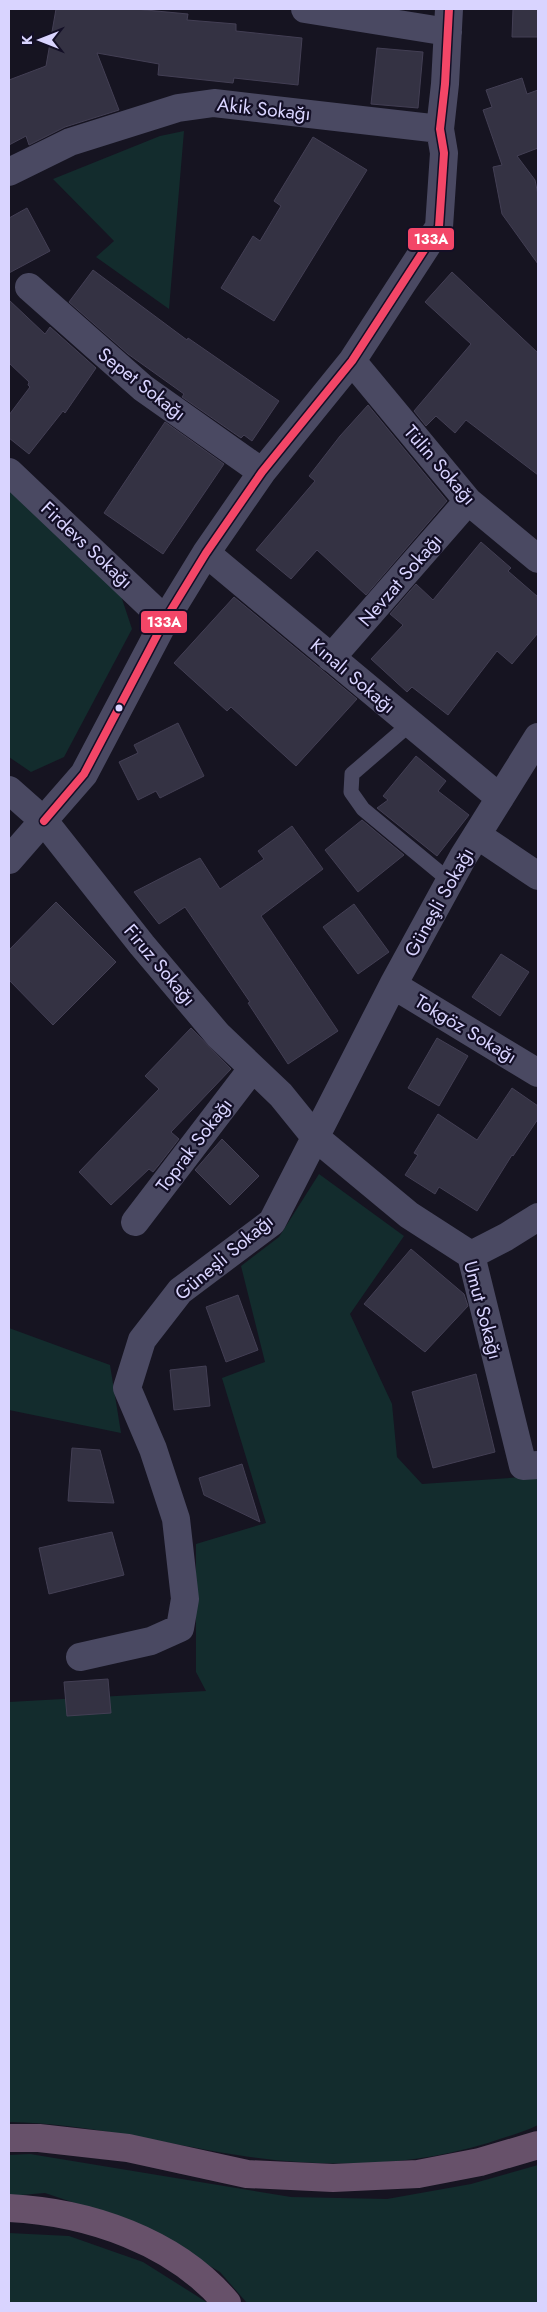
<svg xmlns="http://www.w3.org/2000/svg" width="547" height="2312" font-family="Jost,sans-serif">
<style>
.green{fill:#132c2d}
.building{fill:#343243;stroke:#433f54}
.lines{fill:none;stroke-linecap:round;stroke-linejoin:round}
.lane{stroke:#4a4962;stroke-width:15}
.street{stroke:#4a4962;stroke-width:28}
.highway{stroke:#67516a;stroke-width:28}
.bus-1-casing{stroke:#130f26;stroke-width:11}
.bus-1{stroke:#f34667;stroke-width:8}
.bus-dot{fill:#d9d4ff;stroke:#130f26;stroke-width:2}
.labels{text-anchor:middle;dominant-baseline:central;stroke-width:4.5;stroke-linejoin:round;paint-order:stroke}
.street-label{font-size:19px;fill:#d9d4ff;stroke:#130f26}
.line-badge{stroke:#130f26;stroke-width:2}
.badge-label{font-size:14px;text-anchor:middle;font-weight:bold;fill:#fff}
</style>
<rect width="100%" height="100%" fill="#161421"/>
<path class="green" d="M184,131L169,309L96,257L114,241L53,179L160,136Z
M9,489L121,596L132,629L64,757L31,772L9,757Z
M319,1174L404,1236L350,1314L392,1404L397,1457L422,1484L538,1476V2125C522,2133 505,2137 488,2143C406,2168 322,2168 237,2155C161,2143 86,2123 9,2122V1702L206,1691L196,1672V1544L266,1523L222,1378L265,1362L241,1266L279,1237Z
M9,1328L110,1365L121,1433L9,1410Z
M30,2154L291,2197L387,2199L471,2184L538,2165V2303H247L220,2272L140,2225L45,2193L9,2196V2155Z
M9,2233L69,2236L143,2262L208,2303H9Z"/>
<path class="building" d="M56,9H135L188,14L187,20L236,24V31L302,38L298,85L234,78L233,83L158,75L159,64L97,53L119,110L65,127L29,145L26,136L9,145V80L46,66Z
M513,9H538V37H512Z
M377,48L423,52L418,108L371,104Z
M522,78L527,94L538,90V148L517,156L535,180L538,195V264L502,214L493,167L502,165L483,110L492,107L486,90Z
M313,137L367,170L274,321L221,288L253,236L260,241L281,206L274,201Z
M27,208L50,251L9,273V218Z
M93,270L187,340L188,338L279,401L252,441L244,435L241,438L182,397L184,394L128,354L69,302Z
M452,272L538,353V475L466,420L455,433L436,416L426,426L414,411L471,344L425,302Z
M9,300L45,334L50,327L96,368L65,413L63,411L29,454L9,438V415L30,387L28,385L29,382L9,363Z
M368,405L447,501L366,595L317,550L291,579L256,550L315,481L309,476L340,436Z
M165,422L224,464L163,554L104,513Z
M481,542L511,568L508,571L538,597V633L512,664L497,651L448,715L412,687L407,692L371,659L403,625L390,614L416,584L433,600Z
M234,597L357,699L296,766L231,707L227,711L174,663Z
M178,723L204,776L160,798L156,791L138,800L119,762L138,753L134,745Z
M416,756L446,781L438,791L469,815L437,856L377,808L388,800L383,796Z
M362,820L404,855L358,892L325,850Z
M292,826L323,869L261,916L338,1031L288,1064L248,1003L250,1002L185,907L159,924L134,892L200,858L220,889L264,859L258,851Z
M56,902L116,962L53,1025L9,980V950Z
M354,904L389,952L358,974L323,927Z
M501,954L529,972L500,1016L472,997Z
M191,1028L231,1069L171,1132L179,1139L158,1166L153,1172L149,1169L111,1205L79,1172L159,1089L145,1076Z
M437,1038L468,1056L439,1106L408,1088Z
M512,1088L538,1106V1119L513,1156L512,1155L477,1211L439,1187L435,1194L405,1175L418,1155L414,1153L438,1114L477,1140Z
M222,1139L259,1176L230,1205L195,1170Z
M411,1249L464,1294L468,1306L425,1352L364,1304Z
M238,1295L258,1350L226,1362L206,1307Z
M206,1366L210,1406L174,1410L170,1370Z
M476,1374L495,1452L433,1468L412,1392Z
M72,1448L100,1450L114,1503L68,1501Z
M242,1464L260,1522L204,1495L199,1478Z
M112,1532L124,1575L49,1594L39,1548Z
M108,1679L111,1713L67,1716L64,1682Z"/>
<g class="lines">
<path class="lane" d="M410,724L352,774L351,792L363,809L450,881"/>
<path class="street" d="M305,9L448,32
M9,172L70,142L178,108L214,103L440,129
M29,287L143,388L262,472
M352,361L468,501L538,559
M9,472L165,620
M206,553L500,798
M331,658L468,501
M9,790L44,821L142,945L218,1035L281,1095L315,1137L409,1215L471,1255L523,1466L538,1465
M477,835L538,876
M9,860L84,774L165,620L206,553L262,472L352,361L439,227L444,153L440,129L445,84L449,9
M393,985L538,1073
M135,1222L252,1069
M471,1255L506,1237L538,1217
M80,1657L151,1641L180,1628L185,1599L176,1519L153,1449L127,1388L142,1340L180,1291L272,1222L393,985L463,857L538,737"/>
<path class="highway" d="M9,2138H39L128,2148L247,2174L333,2178L418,2174L480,2162L538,2145
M9,2208C88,2212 175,2241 227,2303"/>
<g class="bus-1-casing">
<path id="bus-1" d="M44,821L84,774L165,620L206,553L262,472L352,361L439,227L444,153L440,129L445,84L449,9"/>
</g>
<use href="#bus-1" class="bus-1"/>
</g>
<circle class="bus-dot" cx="119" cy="708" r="4.5"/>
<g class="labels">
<g class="street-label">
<text transform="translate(264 109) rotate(6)">Akik Sokağı</text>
<text transform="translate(142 384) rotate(38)">Sepet Sokağı</text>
<text transform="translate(440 465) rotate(49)">Tülin Sokağı</text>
<text transform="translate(87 545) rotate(43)">Firdevs Sokağı</text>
<text transform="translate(400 580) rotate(-49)">Nevzat Sokağı</text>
<text transform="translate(353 676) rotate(40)">Kınalı Sokağı</text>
<text transform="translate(439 902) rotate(-61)">Güneşli Sokağı</text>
<text transform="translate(160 965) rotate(50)">Firuz Sokağı</text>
<text transform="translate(466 1029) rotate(31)">Tokgöz Sokağı</text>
<text transform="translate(194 1145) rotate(-53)">Toprak Sokağı</text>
<text transform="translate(224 1257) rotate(-40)">Güneşli Sokağı</text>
<text transform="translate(483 1310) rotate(75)">Umut Sokağı</text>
</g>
</g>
<g class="line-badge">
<rect x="407" y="227" width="48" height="24" rx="5" fill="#f34667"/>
<rect x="140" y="610" width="48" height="24" rx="5" fill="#f34667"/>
</g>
<g class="badge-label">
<text x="431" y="244">133A</text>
<text x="164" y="627">133A</text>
</g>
<rect width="547" height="2312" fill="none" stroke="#d9d4ff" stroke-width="20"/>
<g transform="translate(40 40) rotate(270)" stroke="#130f26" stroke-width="4" paint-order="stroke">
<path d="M0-4L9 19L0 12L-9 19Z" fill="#d9d4ff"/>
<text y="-8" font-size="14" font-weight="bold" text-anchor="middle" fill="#d9d4ff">K</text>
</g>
</svg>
